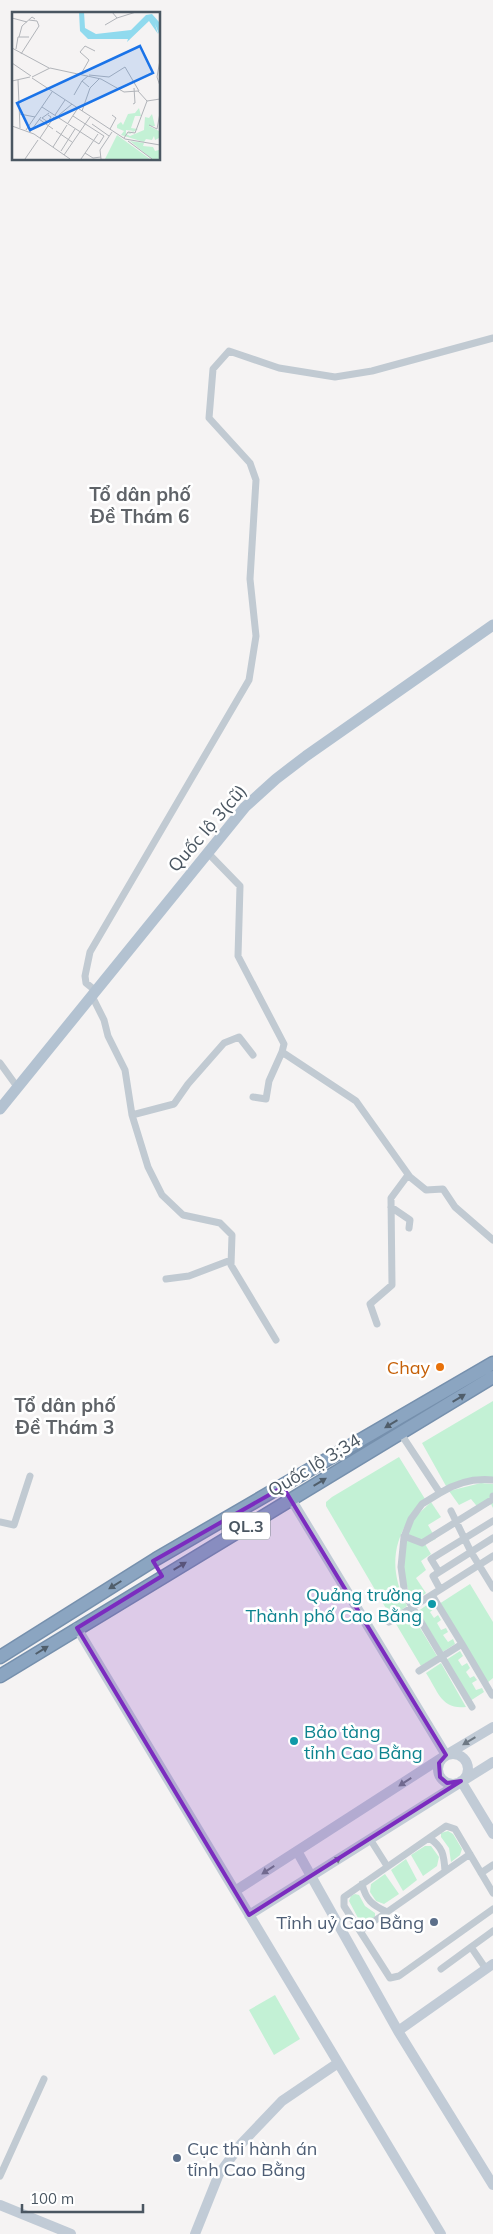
<svg xmlns="http://www.w3.org/2000/svg" width="493" height="2234" font-family="Mulish,sans-serif">
<style>
.green{fill:#c3f1d5}
.lines{fill:none;stroke-linecap:round;stroke-linejoin:round}
.highway-casing{stroke:#7690ad;stroke-width:15}
.street{stroke:#c1cad2;stroke-width:7}
.secondary{stroke:#c1cbd6;stroke-width:10}
.primary{stroke:#b3c2d1;stroke-width:11}
.highway{stroke:#8ba5c1;stroke-width:12}
.oneway{fill:#505e6b}
.oneway2{fill:#6e7984}
.marked{fill:#7b2cbf;fill-opacity:0.2;stroke:#7b2cbf;stroke-width:4;stroke-linejoin:round}
.food-dot{fill:#e8710a;stroke:#fff;stroke-width:2}
.culture-dot{fill:#0f9aa8;stroke:#fff;stroke-width:2}
.service-dot{fill:#5c6f8a;stroke:#fff;stroke-width:2}
.labels{text-anchor:middle;dominant-baseline:central;stroke-width:5;stroke-linejoin:round;paint-order:stroke}
.shield{fill:#fff;stroke:#808990;stroke-width:1}
.shield-label{font-size:16px;font-weight:bold;fill:#4a5661}
.street-label{font-size:18px;fill:#4a5661;stroke:#fff}
.food-label{font-size:18px;fill:#c56008;stroke:#fff;text-anchor:end}
.culture-label{font-size:18px;fill:#0d838f;stroke:#fff;text-anchor:end}
.service-label{font-size:18px;fill:#4e5e75;stroke:#fff;text-anchor:end}
.neighbourhood-label{font-size:19px;font-weight:bold;fill:#5f6368;stroke:#fff}
.inset-road{fill:none;stroke:#b1b4b9;stroke-width:1}
.view{fill:#1a73e8;fill-opacity:0.15;stroke:#1a73e8;stroke-width:2.5}
.inset-edge{fill:none;stroke:#4a5661;stroke-width:2.5}
</style>
<rect width="100%" height="100%" fill="#f5f3f3"/>
<path class="green" d="M493,1401V1480L446,1486L422,1443Z
M399,1457L425,1499C394,1532 386,1565 407,1606L391,1617L326,1506V1502L332,1497Z
M481,1483L493,1484V1508L491,1504L480,1510L471,1499L459,1505L449,1491Z
M431,1502L441,1517L428,1525L436,1539L425,1544L431,1554L421,1561L426,1570L416,1578L426,1593L412,1604L402,1568L403,1549L413,1519Z
M470,1584L493,1622V1678L487,1683L439,1604Z
M431,1602L435,1608L430,1612L434,1618L438,1615L441,1620L437,1623L441,1630L446,1628L448,1632L443,1635L448,1642L453,1639L455,1644L441,1653L417,1612Z
M411,1613L437,1656L421,1666L396,1624Z
M460,1651L463,1656L458,1660L462,1666L467,1663L470,1668L466,1672L470,1678L474,1676L477,1680L472,1683L476,1690L482,1688L484,1692L470,1701L446,1660Z
M441,1663L466,1707C441,1710 438,1691 426,1673Z
M448,1831L453,1834L462,1849L460,1855L451,1862L449,1848L441,1837V1833Z
M425,1846H431L439,1857L437,1866L423,1876L411,1855Z
M406,1859L417,1880L403,1891L391,1870Z
M385,1874L399,1894L384,1904L376,1901L370,1892L371,1884Z
M355,1894L359,1895L365,1906L375,1913V1917L364,1922L358,1918L349,1901L351,1896Z
M275,1995L300,2039L274,2055L249,2010Z"/>
<g class="lines">
<g class="highway-casing">
<path id="highway" d="M0,1657L156,1559L493,1363
M0,1676L493,1377"/>
</g>
<path class="street" d="M207,852L240,886L238,956L284,1044L282,1052L356,1101L410,1177L426,1190L443,1189L455,1207L493,1240
M96,991L86,983L85,976L90,952L249,680L256,636L250,579L256,480L250,463L209,418L213,369L229,351L279,368L335,377L372,371L493,338
M92,996L104,1020L108,1036L125,1070L132,1115L174,1104L188,1084L224,1043L239,1037L253,1055
M0,1063L18,1088
M253,1097L266,1099L269,1081L282,1052
M132,1115L148,1167L162,1195L183,1215L220,1223L232,1235L231,1265L276,1340
M391,1207L410,1220L409,1228
M166,1279L189,1276L231,1260
M377,1324L370,1304L392,1285L391,1198L408,1175
M401,1434L440,1493L422,1504L411,1519L404,1537L401,1567L405,1595L472,1707
M440,1493C456,1483 474,1478 493,1480
M451,1511L471,1552L493,1588
M0,1522L14,1525L30,1476
M404,1536L422,1543L493,1499V1496
M439,1572L431,1559L493,1521
M440,1589L433,1576L493,1538
M389,1622L493,1556
M462,1644L492,1695
M419,1671L462,1644L432,1595
M429,1838C443,1847 444,1855 445,1871
M370,1839L387,1866
M481,1873L493,1865
M362,1884C366,1900 372,1905 387,1912
M493,1893L455,1829L446,1826L344,1897V1906L390,1978L399,1976L493,1909
M360,1931L470,1854
M441,1969L471,1947
M486,1969L471,1947L493,1931
M0,2176L44,2079"/>
<path class="secondary" d="M291,1499L446,1755
M77,1628L441,2234
M438 1769a15 15 0 1 1 30 0a15 15 0 1 1-30 0Z
M461,1781L493,1834
M297,1851L398,2031L493,2185
M235,1891L446,1755L493,1727
M249,1915L493,1762
M398,2031L493,1964
M0,2205L71,2234
M195,2234L219,2174L241,2144L282,2101L338,2063"/>
<path class="primary" d="M0,1109L245,807L276,779L306,756L493,625"/>
<use href="#highway" class="highway"/>
</g>
<defs><path id="oneway-solid" d="M-6-.8H1V-3.2L6.5 0L1 3.2V.8H-6Z" transform="scale(1.25)"/></defs>
<g class="oneway">
<use href="#oneway-solid" transform="translate(459 1398) rotate(-31)"/>
<use href="#oneway-solid" transform="translate(391 1424) rotate(149)"/>
<use href="#oneway-solid" transform="translate(320 1482) rotate(-31)"/>
<use href="#oneway-solid" transform="translate(180 1566) rotate(-31)"/>
<use href="#oneway-solid" transform="translate(115 1585) rotate(148)"/>
<use href="#oneway-solid" transform="translate(42 1650) rotate(-32)"/>
</g>
<g class="oneway2">
<use href="#oneway-solid" transform="translate(469 1741) rotate(149)"/>
<use href="#oneway-solid" transform="translate(405 1782) rotate(147)"/>
<use href="#oneway-solid" transform="translate(335 1861) rotate(-32)"/>
<use href="#oneway-solid" transform="translate(268 1870) rotate(147)"/>
</g>
<path class="marked" d="M283,1487L446,1755L439,1763L440,1777L447,1783L461,1781L249,1915L77,1628L162,1576L153,1561Z"/>
<circle class="food-dot" cx="440" cy="1367" r="5"/>
<g class="culture-dot">
<circle cx="432" cy="1604" r="5"/>
<circle cx="294" cy="1741" r="5"/>
</g>
<g class="service-dot">
<circle cx="434" cy="1922" r="5"/>
<circle cx="177" cy="2158" r="5"/>
</g>
<g class="labels">
<rect class="shield" x="222" y="1512.5" width="48" height="27" rx="4"/>
<g class="shield-label">
<text x="246" y="1526">QL.3</text>
</g>
<g class="street-label">
<text transform="translate(207 828) rotate(-49)">Quốc lộ 3(cũ)</text>
<text transform="translate(314 1465) rotate(-31)">Quốc lộ 3;34</text>
</g>
<g class="food-label">
<text x="430" y="1367">Chay</text>
</g>
<g class="culture-label">
<text x="422" y="1594">Quảng trường<tspan x="422" dy="21">Thành phố Cao Bằng</tspan></text>
<text x="304" y="1731" text-anchor="start">Bảo tàng<tspan x="304" dy="21">tỉnh Cao Bằng</tspan></text>
</g>
<g class="service-label">
<text x="424" y="1922">Tỉnh uỷ Cao Bằng</text>
<text x="187" y="2148" text-anchor="start">Cục thi hành án<tspan x="187" dy="21">tỉnh Cao Bằng</tspan></text>
</g>
<g class="neighbourhood-label">
<text x="140" y="494">Tổ dân phố<tspan x="140" dy="22">Đề Thám 6</tspan></text>
<text x="65" y="1405">Tổ dân phố<tspan x="65" dy="22">Đề Thám 3</tspan></text>
</g>
</g>
<g transform="translate(12 12)">
<rect width="148" height="148" fill="#f5f3f3"/>
<path d="M127,96L129,104H123L119,116L126,117L118,122L115,121L122,119L114,118V122L118,124L132,118L133,105L137,106L140,102L143,114H137L147,119V126L143,128L142,124L140,128L134,127L132,130L109,123L112,119L105,116V113L109,110L111,113L116,102L123,101ZM105,123L138,147H93ZM118,129L132,131L131,134L141,135L143,139L147,138V147H140Z" fill="#c3f1d5"/>
<path d="M67,0H72L73,16L84,22L119,18L134,3L140,2L147,10V22L143,12L146,22L137,9L115,30L116,27H76L68,19Z" fill="#90daee"/>
<path class="inset-road" d="M0,6L15,10M105,6L124,0M93,13L105,6L100,0M7,25L10,14L20,5L23,7M0,36L37,56M4,37L6,25H17M9,42L27,14L25,9L17,8M148,48L145,65L148,74M0,51L19,64M69,62L77,48L68,40L73,34L83,39M77,63L97,65L113,55L127,79M76,64L70,69L77,75M20,65L38,56L89,67L112,80L126,79L135,89L148,87M20,66L113,127L148,133M6,68L8,116M0,69L18,65M62,83L70,69M121,92L123,91L122,76M30,95L67,119M70,99L78,76L87,67M8,102L23,105M36,103L39,105L36,110L30,106L37,101M43,103L53,88M47,103L60,92M61,104L92,124L87,132M27,107L41,117M56,111L66,96M80,112L97,124M137,113L145,117L148,101M0,114L22,122L58,147M98,117L104,106L100,103M14,118L40,80M44,119L60,130M67,119L87,132M18,120L29,105M28,126L42,105M112,126L116,120L123,121L135,89M116,129L140,147M41,135L55,113M49,139L63,117M73,141L81,146L89,145M52,143L78,105M13,147L26,128M69,147L86,122M89,147L88,138L100,120"/>
<path class="view" d="M128,34L141,61L18,118L5,91Z"/>
<rect width="148" height="148" class="inset-edge"/>
</g>
<path d="M22 2204v8h121v-8" fill="none" stroke="#4a5661" stroke-width="2.5"/>
<text x="30" y="2204" font-size="15" fill="#4a5661" stroke="#ffffff" stroke-width="4" paint-order="stroke">100 m</text>
</svg>
